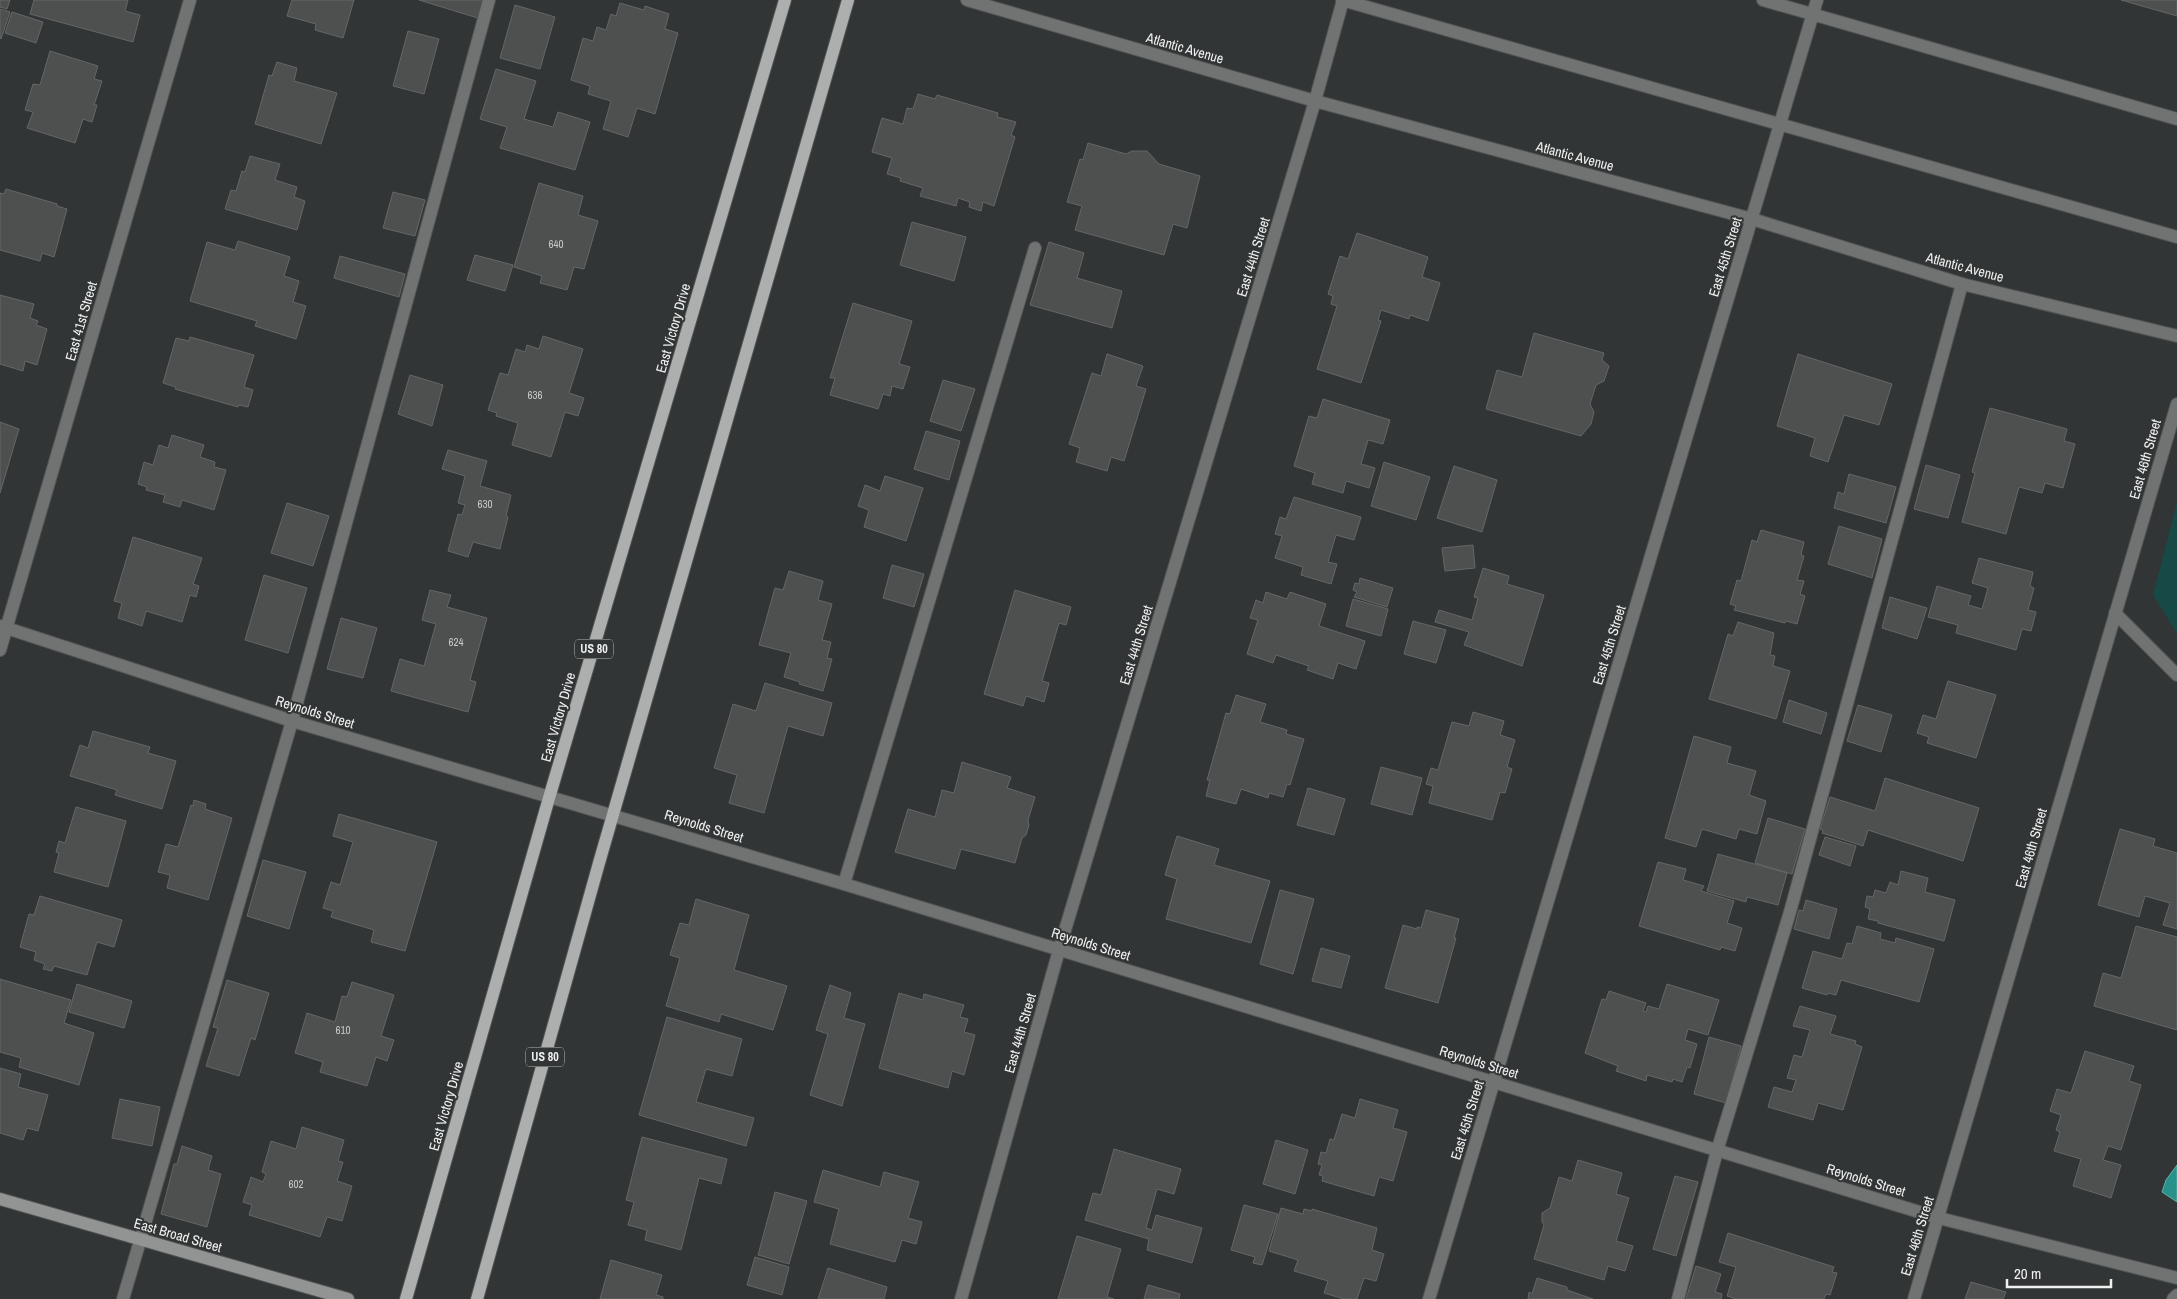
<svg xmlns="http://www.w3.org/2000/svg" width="2177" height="1299" font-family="'Archivo Narrow',sans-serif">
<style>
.green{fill:#174a46}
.water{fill:#289189;stroke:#64aea8}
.building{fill:#4d504f;stroke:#646767}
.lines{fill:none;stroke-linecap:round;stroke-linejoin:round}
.service-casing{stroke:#505353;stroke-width:14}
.pedestrian-casing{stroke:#505353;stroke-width:14}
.minor-casing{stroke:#505353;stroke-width:14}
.tertiary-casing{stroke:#505353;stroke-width:14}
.secondary-casing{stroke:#505353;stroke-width:14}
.primary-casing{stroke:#505353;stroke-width:14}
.service{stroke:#717272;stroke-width:12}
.pedestrian{stroke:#717272;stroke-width:12}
.minor{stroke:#717272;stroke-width:12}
.tertiary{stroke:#717272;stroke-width:12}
.secondary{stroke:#929494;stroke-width:12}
.primary{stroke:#acafae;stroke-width:12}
.labels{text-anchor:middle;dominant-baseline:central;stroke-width:4;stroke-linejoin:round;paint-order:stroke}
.number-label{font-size:11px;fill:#c6c9c8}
.shield{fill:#323535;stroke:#b6b9b8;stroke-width:1}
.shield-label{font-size:12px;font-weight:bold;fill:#eff1f0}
.street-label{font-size:14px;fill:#eff1f0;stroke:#323535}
</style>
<rect width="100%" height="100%" fill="#323535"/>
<path class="green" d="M2177,503V633L2153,595Z"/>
<path class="water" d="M2177,1165V1202L2162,1192L2166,1180Z"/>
<path class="building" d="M0,0H10L7,9L0,7Z
M34,0H128L125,11L140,15L133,42L30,14Z
M292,0H354L343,38L315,30L316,24L287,16Z
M419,0H487L481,19Z
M2121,0H2177V16Z
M620,3L644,10L645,6L669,14L665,29L678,33L655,114L637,108L628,137L603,129L611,101L588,94L590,86L571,80L583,38L593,41L597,27L606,30L611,14L616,16Z
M515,5L555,17L540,69L500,58Z
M0,9L10,12L1,39L0,38Z
M12,12L43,22L36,43L5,33Z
M408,31L439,39L424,94L393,86Z
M50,51L98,66L94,79L102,81L94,105H97L92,122L83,119L75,143L27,128L33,112L25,110L33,84L40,85Z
M277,62L297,68L294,81L337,93L321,144L255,124L269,75L272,76Z
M496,69L536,81L524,119L553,127L558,112L590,122L575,170L500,148L507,127L480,119Z
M918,94L935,99L937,95L998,113L997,117L1016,122L1011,135L1015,137L994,206L983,202L981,211L969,207L970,202L958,198L956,206L920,196L923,188L900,181L901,178L887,174L892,158L872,152L882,118L903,124L907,108L913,109Z
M1088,143L1126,154L1132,151H1147L1159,164L1200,176L1187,228L1173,224L1164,255L1075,230L1082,206L1067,202L1080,159L1083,160Z
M250,156L280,164L275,180L297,187L294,197L305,201L297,230L225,209L231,190L236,191L242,171L245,172Z
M539,183L583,196L578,215L598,221L584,269L574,267L567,290L540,283L542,276L514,267Z
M6,189L57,204V206L67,209L54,257L42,253L40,261L0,250V193L4,194Z
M393,192L425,200L415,236L383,228Z
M912,222L966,237L954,281L900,265Z
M1357,233L1428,257L1422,277L1440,283L1428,321L1410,315L1409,319L1381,310L1378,320L1381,321L1361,383L1317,369L1337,306L1331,304L1333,296L1328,294L1340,256L1348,259Z
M238,241L290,257L284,276L299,281L293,302L306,306L296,339L255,326L257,321L190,301L207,242L235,250Z
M1049,242L1084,253L1077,278L1122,291L1112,328L1030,305Z
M475,255L513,265L505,291L467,280Z
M340,256L405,274L399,297L334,278Z
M0,295L34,304L30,318L38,321L36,325L47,329L37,365L25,361L23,371L0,364Z
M853,303L912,321L899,364L910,367L903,389L892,386L890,396L883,394L878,409L830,395L835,378H830Z
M1534,333L1604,353L1602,360L1609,366L1604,381L1596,385L1590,404L1594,412L1591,424L1581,436L1486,409L1497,370L1522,377Z
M543,336L583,349L569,393L584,398L578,416L565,412L551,457L512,445L518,423L496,416L497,413L488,410L500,373L508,375L516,349L525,352L527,345L539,349Z
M190,337L254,355L244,387L253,390L248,407L239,405L238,407L175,389L176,387L163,383L176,338L189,341Z
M1107,354L1143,366L1136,386L1146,389L1124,461L1111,457L1107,471L1076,462L1080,448L1069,444L1092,373L1101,376Z
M1798,354L1892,384L1879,425L1844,415L1828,462L1810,456L1815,438L1777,426Z
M410,375L443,385L432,426L398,414Z
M943,380L975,389L961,431L930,421Z
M1323,399L1390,420L1383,444L1368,440L1361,464L1375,468L1369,488L1346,481L1343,493L1312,484L1315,473L1294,466L1309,416L1317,418Z
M1990,408L2067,429L2064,441L2075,444L2063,488L2045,483L2042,493L2019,487L2006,534L1962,522L1975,473L1972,472Z
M0,422L19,429L0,493Z
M926,431L960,441L949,480L914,469Z
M172,435L204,445L200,457L215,462L214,467L226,470L214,510L182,500L180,507L163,502L165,495L146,490L147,487L138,484L144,462L153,465L159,445L168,448Z
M448,450L487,461L480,486L511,495L506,516L508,517L500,549L473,542L468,557L448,551L458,514L462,515L465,505L458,503L465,476L442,469Z
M1384,462L1430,477L1416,520L1371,506Z
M1926,465L1960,475L1948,518L1914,509Z
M1454,466L1497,480L1482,532L1437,518Z
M1849,474L1896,487L1886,523L1834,508L1838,492L1844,494Z
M885,476L923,488L906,541L864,527L869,510L858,506L865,485L880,491Z
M1294,497L1361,517L1354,540L1336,535L1328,562L1337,564L1331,584L1301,575L1303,567L1275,558L1282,536L1275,534L1280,517L1286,519Z
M287,503L329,516L313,566L271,553Z
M1839,526L1882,539L1872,578L1828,564Z
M1761,530L1804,542L1801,555L1804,556L1797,580L1804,581L1800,594L1805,596L1797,624L1786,621L1785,623L1734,610L1736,606L1730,604L1737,580L1741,581L1752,540L1757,542Z
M133,537L202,558L193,584L199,586L196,597L190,595L182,622L146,611L142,626L118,618L122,603L114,601Z
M1473,545L1475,568L1445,571L1442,548Z
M1979,558L2033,572L2030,586L2034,588L2028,610L2036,612L2031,631L2022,629L2016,650L1956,633L1958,625L1928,617L1937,586L1971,596L1968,605L1982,609L1988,588L1972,583Z
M892,565L924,574L914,607L883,598Z
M1483,568L1509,576L1507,584L1544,595L1522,666L1464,645L1469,632L1435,622L1439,610L1472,620L1478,598L1474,597Z
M789,571L823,581L818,600L832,604L822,640L831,642L827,658L832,659L823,691L799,684L800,682L784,677L791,653L759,645L775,588L783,590Z
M264,575L307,588L288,653L245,640Z
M1360,578L1393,588L1387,607L1354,597L1357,592L1353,590L1355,583L1359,584Z
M430,590L451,595L447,607L487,618L470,680L476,682L468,712L391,691L400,659L424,666L436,624L422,620Z
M1015,590L1071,607L1066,625L1059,623L1042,681L1049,683L1044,702L1026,696L1023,706L984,694Z
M1266,592L1287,599L1290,592L1326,604L1319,626L1365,641L1356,669L1338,663L1333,679L1307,670L1309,666L1276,655L1273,663L1247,654L1258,620L1250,618L1256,600L1263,603Z
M1890,597L1927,608L1917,639L1882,628Z
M1353,599L1388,609L1381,636L1346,626Z
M341,618L377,628L363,678L327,669Z
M1413,621L1446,630L1436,663L1404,654Z
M1738,622L1774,633L1770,655L1775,656L1773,666L1790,671L1776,719L1709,699L1728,634L1733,636Z
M1948,681L1996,695L1976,758L1927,743L1929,737L1917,733L1923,715L1936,719Z
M765,683L832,703L823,736L788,726L764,813L729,803L737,775L714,768L733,704L756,711Z
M1236,695L1266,704L1260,722L1287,730L1286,734L1304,739L1290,785L1287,784L1283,797L1269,793L1268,798L1241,789L1236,804L1206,796L1210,780H1207L1226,713L1230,714Z
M1789,700L1827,713L1821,734L1783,722Z
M1858,705L1892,715L1881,752L1847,741Z
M1473,712L1504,721L1500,735L1515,740L1507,767L1512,769L1505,793L1500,792L1492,820L1429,803L1433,786L1426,784L1431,768L1438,770L1452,722L1469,726Z
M93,731L150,747L148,753L176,761L162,809L115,795L117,790L70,776L80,745L88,748Z
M1694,736L1731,747L1727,763L1756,771L1749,795L1766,801L1757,834L1739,829L1736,839L1702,829L1696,847L1665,838Z
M962,762L1011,777L1007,788L1035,797L1028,820L1029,825L1026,835L1022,838L1015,863L961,849L955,869L895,852L908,809L935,817L942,790L954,793Z
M1381,767L1422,778L1412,815L1371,804Z
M1885,778L1979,808L1963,861L1868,830L1863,846L1822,833L1823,830L1820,829L1830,797L1875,811Z
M1308,788L1345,799L1334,835L1297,825Z
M194,800L206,804L205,809L232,818L208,900L167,888L170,875L158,872L166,844L178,847L191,805L193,806Z
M76,807L126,821L108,887L54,872L59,853L56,852L59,841L65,843Z
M339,814L437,842L405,951L371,942L374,930L331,917L333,911L323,908L331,882L340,885L353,842L333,836Z
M1768,818L1805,829L1792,874L1755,863Z
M2120,829L2155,839L2153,846L2177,853V929L2163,925L2170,903L2145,896L2139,917L2098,905Z
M1177,836L1219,849L1214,865L1270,881L1251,943L1166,919L1177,879L1165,875Z
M1825,837L1856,846L1850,866L1819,855Z
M1718,854L1787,873L1778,905L1747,897L1746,902L1707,891Z
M263,860L306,872L289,929L247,916Z
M1658,862L1686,869L1683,880L1704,886L1701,891L1734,901L1727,923L1742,928L1735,951L1721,947L1720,950L1639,926Z
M1901,871L1928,878L1925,892L1955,900L1944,941L1878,923V921L1868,919L1870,909L1865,907L1867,896L1873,897L1875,890L1886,893L1890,882L1898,885Z
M1280,890L1314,899L1293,974L1260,964Z
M40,896L122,920L114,947L97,942L87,975L54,966L52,971L43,969L45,964L34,960L36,952L20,947L29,914L34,915Z
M696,899L749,915L734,970L787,986L773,1030L721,1014L719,1022L666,1006L680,958L670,955L680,923L689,925Z
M1806,900L1837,909L1829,939L1794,929L1799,910L1803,911Z
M1426,910L1459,919L1454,938H1456L1438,1003L1385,988L1403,925L1417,929V927L1421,928Z
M1857,926L1881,933L1880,939L1895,943L1896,938L1934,949L1919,1002L1841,980L1836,995L1828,993L1827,995L1802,988L1813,951L1842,959L1847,943L1852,944Z
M2136,926L2177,937V1030L2094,1006L2103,973L2121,978Z
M1321,948L1350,956L1341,988L1312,981Z
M0,979L71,1000L64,1023L94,1033L79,1085L19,1067L21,1058L0,1052Z
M227,980L269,993L255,1040L251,1038L239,1076L206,1066L218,1028L213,1027Z
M352,982L394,995L381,1036L394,1040L387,1061L376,1057L367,1086L320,1072L323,1062L295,1053L307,1013L335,1022L342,996L347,997Z
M77,984L132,1001L124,1028L69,1012Z
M1667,984L1719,1000L1708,1035L1688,1029L1685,1040L1697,1044L1690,1068L1687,1067L1682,1082L1673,1079L1672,1082L1647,1075L1646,1081L1616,1071L1618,1066L1585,1053L1602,999L1606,1000L1609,991L1646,1003L1643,1011L1646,1012L1648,1006L1659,1009Z
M830,985L851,993L844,1018L865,1024L842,1106L810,1095L828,1034L816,1030Z
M899,993L923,1000L924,994L964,1005L960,1017L968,1019L964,1032L975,1035L964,1075L952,1071L948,1088L879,1068Z
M1800,1006L1836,1016L1830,1034L1856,1041L1855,1044L1862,1047L1843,1110L1818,1103L1813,1120L1768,1107L1774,1087L1792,1092L1796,1080L1787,1078L1794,1055L1802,1057L1810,1030L1793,1026Z
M667,1017L742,1039L732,1076L706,1069L696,1102L754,1118L746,1146L639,1115Z
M1709,1037L1741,1046L1726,1103L1694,1094Z
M2085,1051L2134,1066L2129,1081L2141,1085L2121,1150L2108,1146L2103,1160L2121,1165L2111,1198L2073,1186L2081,1159L2054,1151L2060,1132L2056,1130L2061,1115L2050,1111L2057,1089L2071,1093Z
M0,1068L21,1074L18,1087L48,1095L38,1131L27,1128L23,1140L0,1133Z
M120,1099L160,1107L152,1146L112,1138Z
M1360,1099L1398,1110L1393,1128L1407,1132L1393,1181L1379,1177L1374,1196L1322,1181L1323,1176L1319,1175L1322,1165L1318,1164L1321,1152L1326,1153L1330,1139L1334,1140L1342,1114L1355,1118Z
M302,1127L344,1140L338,1161L343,1162L337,1181L352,1186L342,1221L327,1217L320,1237L249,1215L252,1205L243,1202L251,1177L263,1182L266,1174L262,1172L271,1141L296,1149Z
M642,1137L727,1159L721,1184L699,1178L681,1250L645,1240L647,1230L628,1225L634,1202L626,1200Z
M1276,1140L1308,1150L1295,1194L1263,1184Z
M182,1146L212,1156L208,1170L221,1174L207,1227L161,1214L174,1164H177Z
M1114,1149L1181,1169L1174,1194L1157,1189L1146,1228L1152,1230L1156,1215L1202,1228L1192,1263L1147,1250L1149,1239L1085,1220L1093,1193L1101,1195Z
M1578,1160L1622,1173L1616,1194L1629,1198L1616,1241L1633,1246L1625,1271L1608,1266L1604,1280L1534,1259L1544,1225L1542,1222V1213L1550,1208L1559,1177L1572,1181Z
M823,1170L880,1187L884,1172L919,1182L908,1218L922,1222L916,1244L902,1240L895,1262L830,1244L839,1209L814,1202Z
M1675,1176L1698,1182L1676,1256L1653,1249Z
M775,1192L807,1201L789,1264L758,1255Z
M1244,1205L1278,1214L1262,1265L1253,1263L1255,1257L1231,1250Z
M1281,1208L1303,1214L1304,1209L1312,1211V1209L1377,1228L1372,1250L1384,1254L1376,1281L1364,1278L1357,1299H1344L1324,1293L1328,1281L1294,1271L1298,1260L1269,1251Z
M1728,1233L1834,1267L1832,1272L1837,1273L1830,1295L1826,1294L1824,1299H1736L1727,1296L1736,1267L1719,1262Z
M1077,1236L1121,1249L1107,1297L1114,1299H1058Z
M755,1257L789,1267L782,1295L747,1285Z
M611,1260L662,1275L656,1295L663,1297V1299H600Z
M1696,1266L1721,1274L1715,1292L1722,1294L1721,1299H1686Z
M828,1268L887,1287L884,1299H818Z
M1537,1278L1567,1287V1290L1593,1299H1528L1529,1292L1532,1294Z
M1971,1282L2006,1292L2003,1299H1965Z
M1148,1285L1180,1294L1179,1299H1144Z"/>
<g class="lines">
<g class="service-casing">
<path id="service" d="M844,884L1035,248
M123,1299L292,721L489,0
M1678,1299L1717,1151L1790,912L1962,284"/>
</g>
<g class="pedestrian-casing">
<path id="pedestrian" d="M1342,0L2177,237"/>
</g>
<g class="minor-casing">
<path id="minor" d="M967,0L1315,101L1752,219L1962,284L2177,336
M1763,0L2177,119
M2115,613L2177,675
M0,650L190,0
M961,1299L1059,950L1315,101L1343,0
M1429,1299L1817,0
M1914,1299L2177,404
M2173,1299L2177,1295"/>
</g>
<g class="tertiary-casing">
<path id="tertiary" d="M0,626L292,721L844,884L1939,1218L2177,1278"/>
</g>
<g class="secondary-casing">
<path id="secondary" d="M0,1199L348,1299"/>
</g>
<g class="primary-casing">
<path id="primary" d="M406,1299L549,798L785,0
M477,1299L599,863L848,0"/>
</g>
<use href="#service" class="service"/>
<use href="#pedestrian" class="pedestrian"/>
<use href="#minor" class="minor"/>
<use href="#tertiary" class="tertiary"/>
<use href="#secondary" class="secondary"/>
<use href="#primary" class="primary"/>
</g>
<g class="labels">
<g class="number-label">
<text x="556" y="244">640</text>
<text x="535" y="395">636</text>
<text x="485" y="504">630</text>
<text x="456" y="642">624</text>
<text x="343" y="1030">610</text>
<text x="296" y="1184">602</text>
</g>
<g class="shield">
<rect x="575" y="639.5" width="38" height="19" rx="4"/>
<rect x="526" y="1047.5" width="38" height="19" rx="4"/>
</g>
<g class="shield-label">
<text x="594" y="649">US 80</text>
<text x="545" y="1057">US 80</text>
</g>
<g class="street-label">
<text transform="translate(1185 48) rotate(16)">Atlantic Avenue</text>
<text transform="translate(1575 156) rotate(15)">Atlantic Avenue</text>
<text transform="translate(1253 257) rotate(-73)">East 44th Street</text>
<text transform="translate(1725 257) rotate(-73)">East 45th Street</text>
<text transform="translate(1965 267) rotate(15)">Atlantic Avenue</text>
<text transform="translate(81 321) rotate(-74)">East 41st Street</text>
<text transform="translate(673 328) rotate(-74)">East Victory Drive</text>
<text transform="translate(2145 459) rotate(-74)">East 46th Street</text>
<text transform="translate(1136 645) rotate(-73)">East 44th Street</text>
<text transform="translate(1609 645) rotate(-73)">East 45th Street</text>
<text transform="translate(315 712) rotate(17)">Reynolds Street</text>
<text transform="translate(558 717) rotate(-74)">East Victory Drive</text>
<text transform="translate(704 826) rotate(17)">Reynolds Street</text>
<text transform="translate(2031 848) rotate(-74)">East 46th Street</text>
<text transform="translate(1091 944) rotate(17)">Reynolds Street</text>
<text transform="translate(1020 1033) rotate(-74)">East 44th Street</text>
<text transform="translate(1479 1062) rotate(17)">Reynolds Street</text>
<text transform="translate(446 1106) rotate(-74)">East Victory Drive</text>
<text transform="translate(1467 1120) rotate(-73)">East 45th Street</text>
<text transform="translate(1866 1180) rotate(17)">Reynolds Street</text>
<text transform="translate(178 1235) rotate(16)">East Broad Street</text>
<text transform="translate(1917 1236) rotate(-73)">East 46th Street</text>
</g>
</g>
<path d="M2007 1279v8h104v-8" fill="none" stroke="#eff1f0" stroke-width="2.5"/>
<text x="2014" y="1279" font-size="15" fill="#eff1f0" stroke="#323535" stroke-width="4" paint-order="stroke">20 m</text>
</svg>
